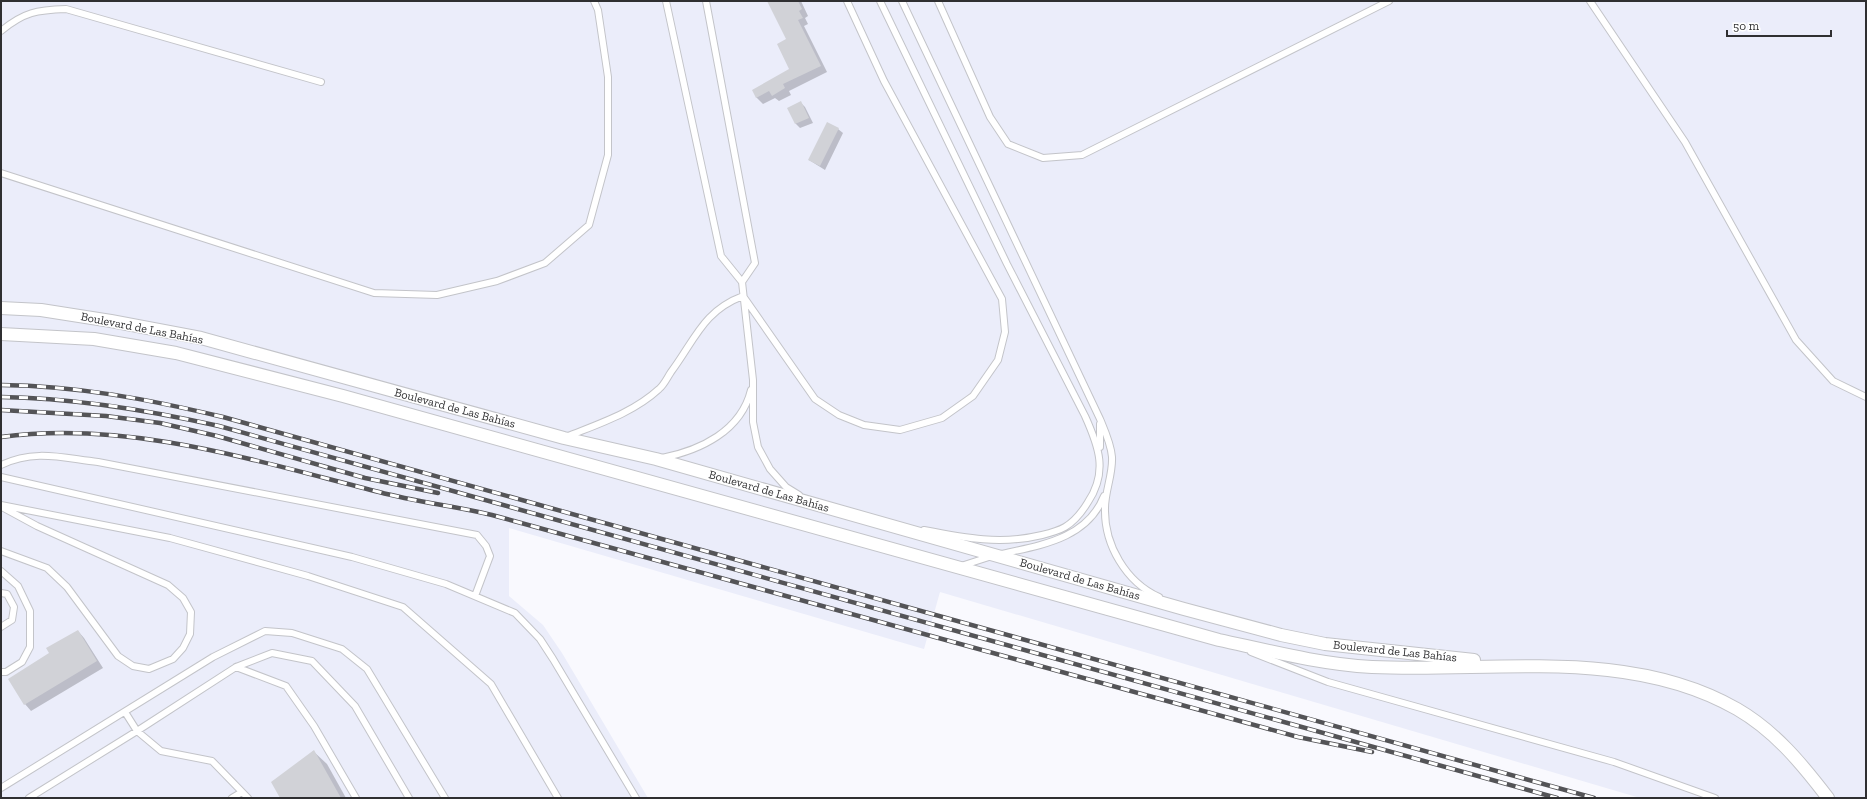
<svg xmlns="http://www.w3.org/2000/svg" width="1867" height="799" font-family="'Zilla Slab',serif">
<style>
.built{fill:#ebedfa}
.shadow{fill:#0003}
.building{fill:#d1d2d7}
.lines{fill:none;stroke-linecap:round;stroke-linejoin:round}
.service-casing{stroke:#c3c4c9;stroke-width:8}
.minor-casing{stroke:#c3c4c9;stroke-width:14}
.service{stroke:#fff;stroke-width:6}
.minor{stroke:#fff;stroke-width:12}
.rail-casing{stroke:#545457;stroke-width:4.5}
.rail{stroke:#fff;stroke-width:3;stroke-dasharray:9;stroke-linecap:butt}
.labels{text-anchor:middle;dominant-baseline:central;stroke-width:3;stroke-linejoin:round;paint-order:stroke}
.street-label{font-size:12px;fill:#2f2f31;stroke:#fff}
</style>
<rect width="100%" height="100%" fill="#f9f9fe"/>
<path class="built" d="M1,1H1866V798H1640L940,592L924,649L509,528V596L543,625L562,653L648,798H1Z"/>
<path class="shadow" d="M769,1H801L808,16L805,18L808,24L804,26L827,72L789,91L791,95L779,101L775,98L763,104L756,97L790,69L788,40Z
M801,103L805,107L813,123L800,128L796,124L789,108Z
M838,129L843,133L825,170L809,160Z
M78,631L84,638L103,668L31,711L25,704L51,654Z
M313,751L327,764L346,798H281Z"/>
<path class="building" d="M767,1H798L802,9L799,11L803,18L798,20L821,66L783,84L785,88L772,96L769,91L756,98L752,90L789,69L777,44L786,39Z
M801,101L809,118L795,124L787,108Z
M827,122L839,128L820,166L808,160Z
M78,630L97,661L24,705L8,679L49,653L46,648Z
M314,750L341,798H280L271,782Z"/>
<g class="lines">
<g class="service-casing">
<path id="service" d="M666,1L721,256L742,282L753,380V422L758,447L770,469L786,487L799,495
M706,1L755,263L742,282
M880,1L1007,264L1085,416C1099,447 1108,472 1088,502C1082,512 1075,521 1065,527C1058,531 1050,533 1042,535C1001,545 965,538 924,530
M902,1L1100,419C1105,431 1111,444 1112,457C1113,474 1105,491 1105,508C1104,545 1126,582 1159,597
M938,1L990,117L1008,144L1043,158L1082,155L1389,1
M1590,1L1685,142L1796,340L1833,381L1866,397
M1,31C24,12 37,10 66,9L321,82
M1,173L374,293L437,295L497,281L545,263L589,225L608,155V77L598,10L594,1
M1100,424V447
M566,437C598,424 633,413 659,389C664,385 667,378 671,372C695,340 703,311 743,296L815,399L839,415L864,425L900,430L942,418L973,396L998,360L1005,332L1002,299L884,81L847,1
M662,458C701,450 741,431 751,390
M1,465C35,449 62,458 98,462L477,535L486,546L490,556L475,596
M1,477L352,557L446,584L515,613L540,639L553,659L636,798
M1,505L170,538L308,576L403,607L491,684L558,798
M1,551L47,568L67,587L118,656L133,666L149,669L173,659L183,648L190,634L191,612L183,598L168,585L37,526L2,507
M1001,554C1041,545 1087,539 1104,496
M961,566L992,556
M1,571L18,586L30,611V647L22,662L6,672H1
M1,593L7,594L14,607L12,620L1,627
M1251,652L1328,682L1614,762L1715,798
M236,667L286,686L314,726L356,798
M125,712L137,731L161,751L212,761L248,798
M1,788L213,657L265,631L292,633L342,649L367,669L445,798
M29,798L137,731L236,667L272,653L312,661L355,706L409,798
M232,798L242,792"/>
</g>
<g class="minor-casing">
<path id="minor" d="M1,308L41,310L111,321L201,338L564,438L656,459L1184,609L1281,635L1325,644L1474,660
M1,334L94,339L176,353L343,396L1219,640C1270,651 1320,664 1372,667C1492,673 1627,646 1737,709C1775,731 1802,764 1828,798"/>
</g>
<use href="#service" class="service"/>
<use href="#minor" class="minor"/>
<g class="rail-casing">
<path id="rail" d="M1,385C79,386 147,399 223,417L1594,798
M1,397C75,398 147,410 219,426L1557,798
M1,410L106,416L160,423L217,436L365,478L438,493
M1,437C129,420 256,461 379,492C416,502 455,506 492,515L1298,737L1372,752"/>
</g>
<use href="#rail" class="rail"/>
</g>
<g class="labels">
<g class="street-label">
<text transform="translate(142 328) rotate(11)">Boulevard de Las Bahías</text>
<text transform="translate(455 408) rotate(15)">Boulevard de Las Bahías</text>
<text transform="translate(769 491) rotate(16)">Boulevard de Las Bahías</text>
<text transform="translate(1080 579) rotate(16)">Boulevard de Las Bahías</text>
<text transform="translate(1395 651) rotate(6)">Boulevard de Las Bahías</text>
</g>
</g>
<rect width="1867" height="799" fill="none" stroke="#2f2f31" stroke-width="4"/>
<path d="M1727 30v6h104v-6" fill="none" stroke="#2f2f31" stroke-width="2"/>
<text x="1733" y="30" font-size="12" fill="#2f2f31" stroke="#ffffff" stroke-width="3" paint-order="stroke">50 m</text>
</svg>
